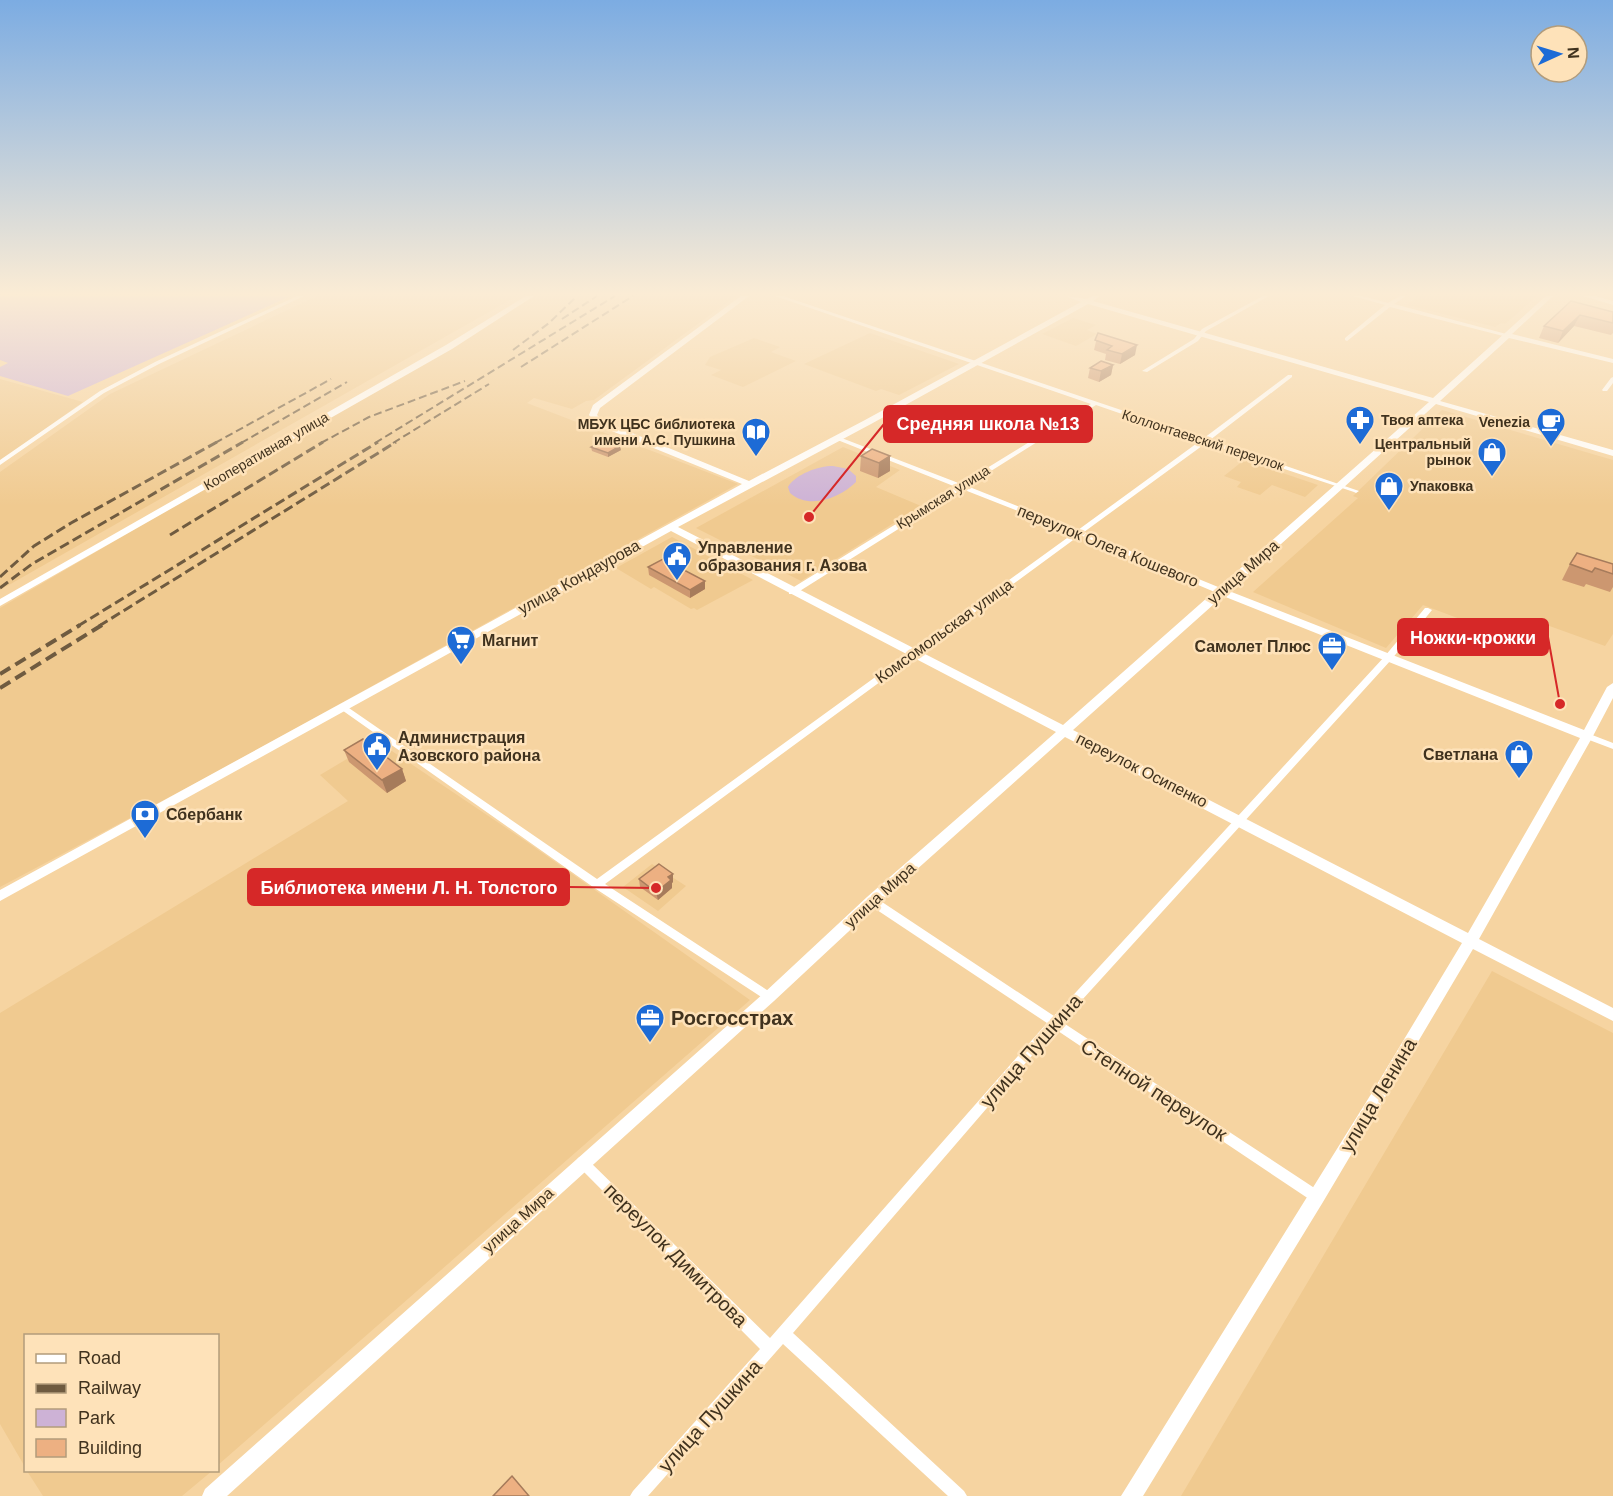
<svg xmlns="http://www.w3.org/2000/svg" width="1613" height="1496" font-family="Arial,sans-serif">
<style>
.built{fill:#f0ca90}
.green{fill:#cdb2d6}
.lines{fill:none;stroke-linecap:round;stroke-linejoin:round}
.street{fill:#fff;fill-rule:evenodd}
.secondary{fill:#fff;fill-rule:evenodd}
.rail-far2{stroke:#6f5b40;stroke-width:2;stroke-dasharray:8 4;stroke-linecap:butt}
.rail-far1{stroke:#6f5b40;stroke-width:3;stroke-dasharray:10 4.5;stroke-linecap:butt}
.rail{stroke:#6f5b40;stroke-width:4;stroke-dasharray:12 6;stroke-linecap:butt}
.wall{fill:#cc9770}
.shaded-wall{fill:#a67b5b}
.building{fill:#edb082;stroke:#a67b5b;stroke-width:1.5}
.labels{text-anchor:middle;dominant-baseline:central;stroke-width:5;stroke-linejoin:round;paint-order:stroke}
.far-poi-label{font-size:14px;font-weight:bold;fill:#40321e;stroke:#fee2b9;text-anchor:end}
.far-street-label{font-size:14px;fill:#40321e;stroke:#fee2b9}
.street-label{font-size:16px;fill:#40321e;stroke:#fee2b9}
.poi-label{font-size:16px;font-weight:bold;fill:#40321e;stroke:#fee2b9;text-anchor:start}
.near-poi-label{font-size:20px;font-weight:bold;fill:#40321e;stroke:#fee2b9;text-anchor:start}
.near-street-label{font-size:20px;fill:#40321e;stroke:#fee2b9}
.leader{fill:none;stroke:#d62828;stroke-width:2}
.callout-dot{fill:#d62828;stroke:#fee2b9;stroke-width:2}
.callout{fill:#d62828;stroke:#d62828;stroke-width:2}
.callout-label{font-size:18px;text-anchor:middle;font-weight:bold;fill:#fff}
</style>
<rect width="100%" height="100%" fill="#f6d4a1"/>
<path class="built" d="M317,296H517L0,590V472L110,394Z
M534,296H736L594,400L586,401L572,409L534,398L527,403L738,484L209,776L0,887V608Z
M1418,296H1537L1505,324L1501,323L1495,327L1407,305Z
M1073,318L1096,325L1087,330L1097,334L1076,346L1042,334Z
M870,333L959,364L899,395L881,389L876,391L804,364Z
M754,338L780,347L771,352L796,361L743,387L711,375L721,370L705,365L710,357Z
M0,379L83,402L0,461Z
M1442,410L1613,460V634L1605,646L1530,619L1513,639L1423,605L1386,648L1253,592L1358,498L1353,496Z
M843,447L900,470L876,487L921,506L801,581L696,528Z
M1244,460L1318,485L1305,497L1272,485L1260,495L1237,487L1241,482L1224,476Z
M672,537L753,580L697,610L694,608L691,609L654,587L651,589L616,568Z
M377,741L527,842L750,1000L218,1465V1336H26L25,1467L0,1424V1013L348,801L320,775Z
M652,864L686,886L658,911L623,887Z
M1492,971L1613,1033V1496H1181Z
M27,1471H212L182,1496H43Z"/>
<path class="green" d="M0,296H291L68,396L0,376V367L8,363L0,360Z
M833,466L848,469L856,476V482C840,498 809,510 790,493L788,487C796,474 818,466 833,466Z"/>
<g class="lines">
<path class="street" d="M297,296H304L159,364L104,393L0,465V460L100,391L155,362Z
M775,296H783L1204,438L1288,375H1292V377L1210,440L1359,491L1356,493L1354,492L1206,443L1084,532L1223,589V593H1217L1080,535L605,884L773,994L775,997L773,1000L769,1002L593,887L339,708L340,706H346L597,879L1074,533L962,489L795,594H789V590L956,487L835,439V437H839L961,484L1091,404ZM1096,405L1200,441L1078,530L967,486Z
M1263,296H1269L1206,331L1198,341L1147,372L1142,371L1194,339L1202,329Z
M1353,296H1362L1388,303L1400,296H1406L1394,304L1510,335L1507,337L1390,307L1347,341L1345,340V338L1385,305Z
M1613,377V383L1607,391H1603L1602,390L1611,378Z
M1425,608H1428L1432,610L1391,660L1062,1022L1322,1193L1323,1197L1322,1201L1317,1203L1312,1201L1055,1029L793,1333L964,1491L967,1496H948L783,1344L648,1496H630L633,1491L760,1349L578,1166L576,1162L578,1158L582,1156L586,1158L770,1338L1047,1023L868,904L867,901L868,898L872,897L876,898L1054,1016L1385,656Z
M1587,733L1613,743V749L1584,738L1583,736Z"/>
<path class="secondary" d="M526,296H534L452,349L0,606V599L446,345Z
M741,296H749L600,408L597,415L603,421L749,481L865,420L1081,302L1066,296L1087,299L1092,296H1100L1093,301L1433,398L1546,296H1553L1512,334L1613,359V363L1509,338L1440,401L1613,450V456L1436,404L1229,591L1584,730L1607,687L1613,683V698L1593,736L1479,939L1613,1008V1021L1473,949L1323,1202L1143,1496H1121L1373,1091L1462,943L1065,737L877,905L774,1001L227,1496H202L205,1489L764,993L867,897L1056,732L671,531L0,901V890L742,484L597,425L589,415L593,405ZM1088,304L1429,402L1063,725L678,527L871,424ZM1223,596L1580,738L1468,933L1073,730Z
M1583,296H1595L1613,301V305Z"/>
<path class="rail-far2" d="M562,319L597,296
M513,350L549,323L577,296
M521,367L633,296
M215,443L331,379
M241,443L347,382
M321,443L369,417L465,381
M375,443L615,296
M393,443L489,384"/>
<path class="rail-far1" d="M170,535L323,442
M0,577L34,546L71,523L217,442
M0,588L32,564L243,442
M78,626L378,442
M99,626L396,442"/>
<path class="rail" d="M0,674L80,625
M0,688L102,625"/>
</g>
<path class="wall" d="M1571,301L1613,312V333L1611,335L1574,326L1558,343L1539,338L1544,326Z
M1098,333L1135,355L1120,364L1105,360L1106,354L1094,350Z
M1113,365L1111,375L1099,382L1088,378L1090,368Z
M591,447L621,450L608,457L592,451Z
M872,449L890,471L878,478L860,471L861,456Z
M1570,564H1613V587L1610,592L1586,584L1584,587L1562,580Z
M648,567L705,589L690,598L649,575Z
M344,750L402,769L406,781L387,793L349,762Z
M673,874V882L672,883V888L658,900L640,887L639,879Z"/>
<path class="shaded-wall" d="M1580,315L1574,326L1558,343L1563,331Z
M1137,345L1135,355L1120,364L1122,354Z
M1113,365L1111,375L1099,382L1101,371Z
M620,446L621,450L608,457V453Z
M890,456V471L878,478L879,463Z
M705,581V589L690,598V590Z
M402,769L406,781L387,793L382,780Z
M673,874V882L672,883V888L658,900L656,892L668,877Z"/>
<path class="building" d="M1571,301L1613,312V323L1580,315L1563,331L1544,326Z
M1098,333L1137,345L1122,354L1107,350L1112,346L1095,340Z
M1101,361L1113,365L1101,371L1090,368Z
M604,440L620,446L608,453L591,447Z
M872,449L890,456L879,463L861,456Z
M1577,553L1613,564V574L1595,568L1592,572L1570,564Z
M663,559L705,581L690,590L648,567Z
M363,739L402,769L382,780L344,750Z
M659,864L673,874L668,877L671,880L656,892L639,879Z
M512,1476L529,1496H493Z"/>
<linearGradient id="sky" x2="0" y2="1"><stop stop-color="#7cace2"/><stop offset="0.58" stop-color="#fbecd5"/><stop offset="1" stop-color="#fbecd5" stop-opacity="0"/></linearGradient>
<rect width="1613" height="506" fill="url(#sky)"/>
<defs>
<g id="pharmacy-pin" transform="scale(1.5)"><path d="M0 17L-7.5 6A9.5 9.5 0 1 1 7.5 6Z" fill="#1d6bd6" stroke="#fee2b9"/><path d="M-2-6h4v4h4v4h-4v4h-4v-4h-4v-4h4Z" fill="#fff"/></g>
<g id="cafe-pin" transform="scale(1.5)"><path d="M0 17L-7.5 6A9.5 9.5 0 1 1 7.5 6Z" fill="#1d6bd6" stroke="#fee2b9"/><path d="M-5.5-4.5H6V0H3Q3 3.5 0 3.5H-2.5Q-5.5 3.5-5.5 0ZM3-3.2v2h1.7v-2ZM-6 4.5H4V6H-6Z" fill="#fff"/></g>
<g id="library-pin" transform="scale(1.5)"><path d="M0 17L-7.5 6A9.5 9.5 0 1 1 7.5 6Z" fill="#1d6bd6" stroke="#fee2b9"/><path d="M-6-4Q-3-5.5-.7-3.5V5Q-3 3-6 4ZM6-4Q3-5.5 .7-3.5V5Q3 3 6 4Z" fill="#fff"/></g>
<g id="shop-pin" transform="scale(1.5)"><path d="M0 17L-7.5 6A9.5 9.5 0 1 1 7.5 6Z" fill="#1d6bd6" stroke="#fee2b9"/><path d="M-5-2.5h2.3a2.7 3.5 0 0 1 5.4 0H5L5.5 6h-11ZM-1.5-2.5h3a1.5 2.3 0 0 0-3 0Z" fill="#fff"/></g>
<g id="civic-pin" transform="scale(1.5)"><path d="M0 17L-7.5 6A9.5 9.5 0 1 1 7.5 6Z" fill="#1d6bd6" stroke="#fee2b9"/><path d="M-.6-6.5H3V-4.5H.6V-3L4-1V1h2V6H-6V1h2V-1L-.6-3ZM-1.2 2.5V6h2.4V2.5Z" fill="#fff"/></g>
<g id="supermarket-pin" transform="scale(1.5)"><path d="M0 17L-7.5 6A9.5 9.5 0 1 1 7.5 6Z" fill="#1d6bd6" stroke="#fee2b9"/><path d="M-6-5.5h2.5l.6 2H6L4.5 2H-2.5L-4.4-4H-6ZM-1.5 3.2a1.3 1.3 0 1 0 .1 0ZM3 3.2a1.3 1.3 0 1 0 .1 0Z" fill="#fff"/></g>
<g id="office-pin" transform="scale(1.5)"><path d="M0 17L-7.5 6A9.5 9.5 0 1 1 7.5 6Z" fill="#1d6bd6" stroke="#fee2b9"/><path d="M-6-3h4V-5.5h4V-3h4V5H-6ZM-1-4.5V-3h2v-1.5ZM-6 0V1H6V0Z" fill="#fff"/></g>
<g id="bank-pin" transform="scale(1.5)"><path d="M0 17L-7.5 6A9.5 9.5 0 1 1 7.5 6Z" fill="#1d6bd6" stroke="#fee2b9"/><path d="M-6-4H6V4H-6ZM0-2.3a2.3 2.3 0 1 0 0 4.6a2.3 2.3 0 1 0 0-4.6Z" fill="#fff"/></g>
</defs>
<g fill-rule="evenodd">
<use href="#pharmacy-pin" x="1360" y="420"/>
<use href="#cafe-pin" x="1551" y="422"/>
<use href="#library-pin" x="756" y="432"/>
<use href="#shop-pin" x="1492" y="452"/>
<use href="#shop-pin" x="1389" y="486"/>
<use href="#civic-pin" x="677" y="556"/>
<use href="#supermarket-pin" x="461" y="640"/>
<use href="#office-pin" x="1332" y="646"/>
<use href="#civic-pin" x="377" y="746"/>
<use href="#shop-pin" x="1519" y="754"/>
<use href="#bank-pin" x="145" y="814"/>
<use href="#office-pin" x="650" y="1018"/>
</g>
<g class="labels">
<g class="far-poi-label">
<text x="1381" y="420" text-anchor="start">Твоя аптека</text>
<text x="1530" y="422">Venezia</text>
<text x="735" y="424">МБУК ЦБС библиотека<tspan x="735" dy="16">имени А.С. Пушкина</tspan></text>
<text x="1471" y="444">Центральный<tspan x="1471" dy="16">рынок</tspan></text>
<text x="1410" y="486" text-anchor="start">Упаковка</text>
</g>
<g class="far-street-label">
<text transform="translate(1203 440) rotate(18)">Коллонтаевский переулок</text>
<text transform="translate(266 451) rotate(-30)">Кооперативная улица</text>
<text transform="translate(943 497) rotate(-32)">Крымская улица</text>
</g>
<g class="street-label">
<text transform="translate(1108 546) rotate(22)">переулок Олега Кошевого</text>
<text transform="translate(1243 572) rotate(-41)">улица Мира</text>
<text transform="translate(579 577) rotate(-29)">улица Кондаурова</text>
<text transform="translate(944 631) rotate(-36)">Комсомольская улица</text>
<text transform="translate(1142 770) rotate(27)">переулок Осипенко</text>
<text transform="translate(880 895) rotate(-42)">улица Мира</text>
<text transform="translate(518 1220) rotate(-42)">улица Мира</text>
</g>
<g class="poi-label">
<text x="698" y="547">Управление<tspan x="698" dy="18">образования г. Азова</tspan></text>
<text x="482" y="640">Магнит</text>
<text x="1311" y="646" text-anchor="end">Самолет Плюс</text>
<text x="398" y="737">Администрация<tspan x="398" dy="18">Азовского района</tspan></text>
<text x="1498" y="754" text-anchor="end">Светлана</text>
<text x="166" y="814">Сбербанк</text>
</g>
<g class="near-poi-label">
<text x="671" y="1018">Росгосстрах</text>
</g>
<g class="near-street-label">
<text transform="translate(1031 1051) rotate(-49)">улица Пушкина</text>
<text transform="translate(1154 1090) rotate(33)">Степной переулок</text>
<text transform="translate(1378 1095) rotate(-59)">улица Ленина</text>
<text transform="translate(676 1255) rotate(45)">переулок Димитрова</text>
<text transform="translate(710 1416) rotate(-48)">улица Пушкина</text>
</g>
</g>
<path class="leader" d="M809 517L884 424M1560 704L1548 637M656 888L569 887"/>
<g class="callout-dot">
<circle cx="809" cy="517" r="6"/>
<circle cx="1560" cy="704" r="6"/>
<circle cx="656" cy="888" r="6"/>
</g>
<g class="callout">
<rect x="884" y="406" width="208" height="36" rx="6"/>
<rect x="1398" y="619" width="150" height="36" rx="6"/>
<rect x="248" y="869" width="321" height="36" rx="6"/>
</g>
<g class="callout-label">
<text x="988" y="430">Средняя школа №13</text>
<text x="1473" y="644">Ножки-крожки</text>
<text x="409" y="894">Библиотека имени Л. Н. Толстого</text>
</g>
<rect x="24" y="1334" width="195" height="138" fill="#fee2b9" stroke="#b29c7b" stroke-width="1.5"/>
<rect x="36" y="1354" width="30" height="9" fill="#ffffff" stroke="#b29c7b" stroke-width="1.5"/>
<text x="78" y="1364" font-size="18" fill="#40321e">Road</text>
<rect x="36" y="1384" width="30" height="9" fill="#6f5b40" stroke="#b29c7b" stroke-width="1.5"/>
<text x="78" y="1394" font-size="18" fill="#40321e">Railway</text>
<rect x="36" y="1409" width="30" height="18" fill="#cdb2d6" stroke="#b29c7b" stroke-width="1.5"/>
<text x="78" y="1424" font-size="18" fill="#40321e">Park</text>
<rect x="36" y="1439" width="30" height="18" fill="#edb082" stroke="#b29c7b" stroke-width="1.5"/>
<text x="78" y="1454" font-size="18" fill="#40321e">Building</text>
<g transform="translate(1559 54) rotate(86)"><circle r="28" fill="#fee2b9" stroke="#b29c7b" stroke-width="1.5"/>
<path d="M0-4.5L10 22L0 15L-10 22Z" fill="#1d6bd6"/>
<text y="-9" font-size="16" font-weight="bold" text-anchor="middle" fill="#40321e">N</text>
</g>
</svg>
